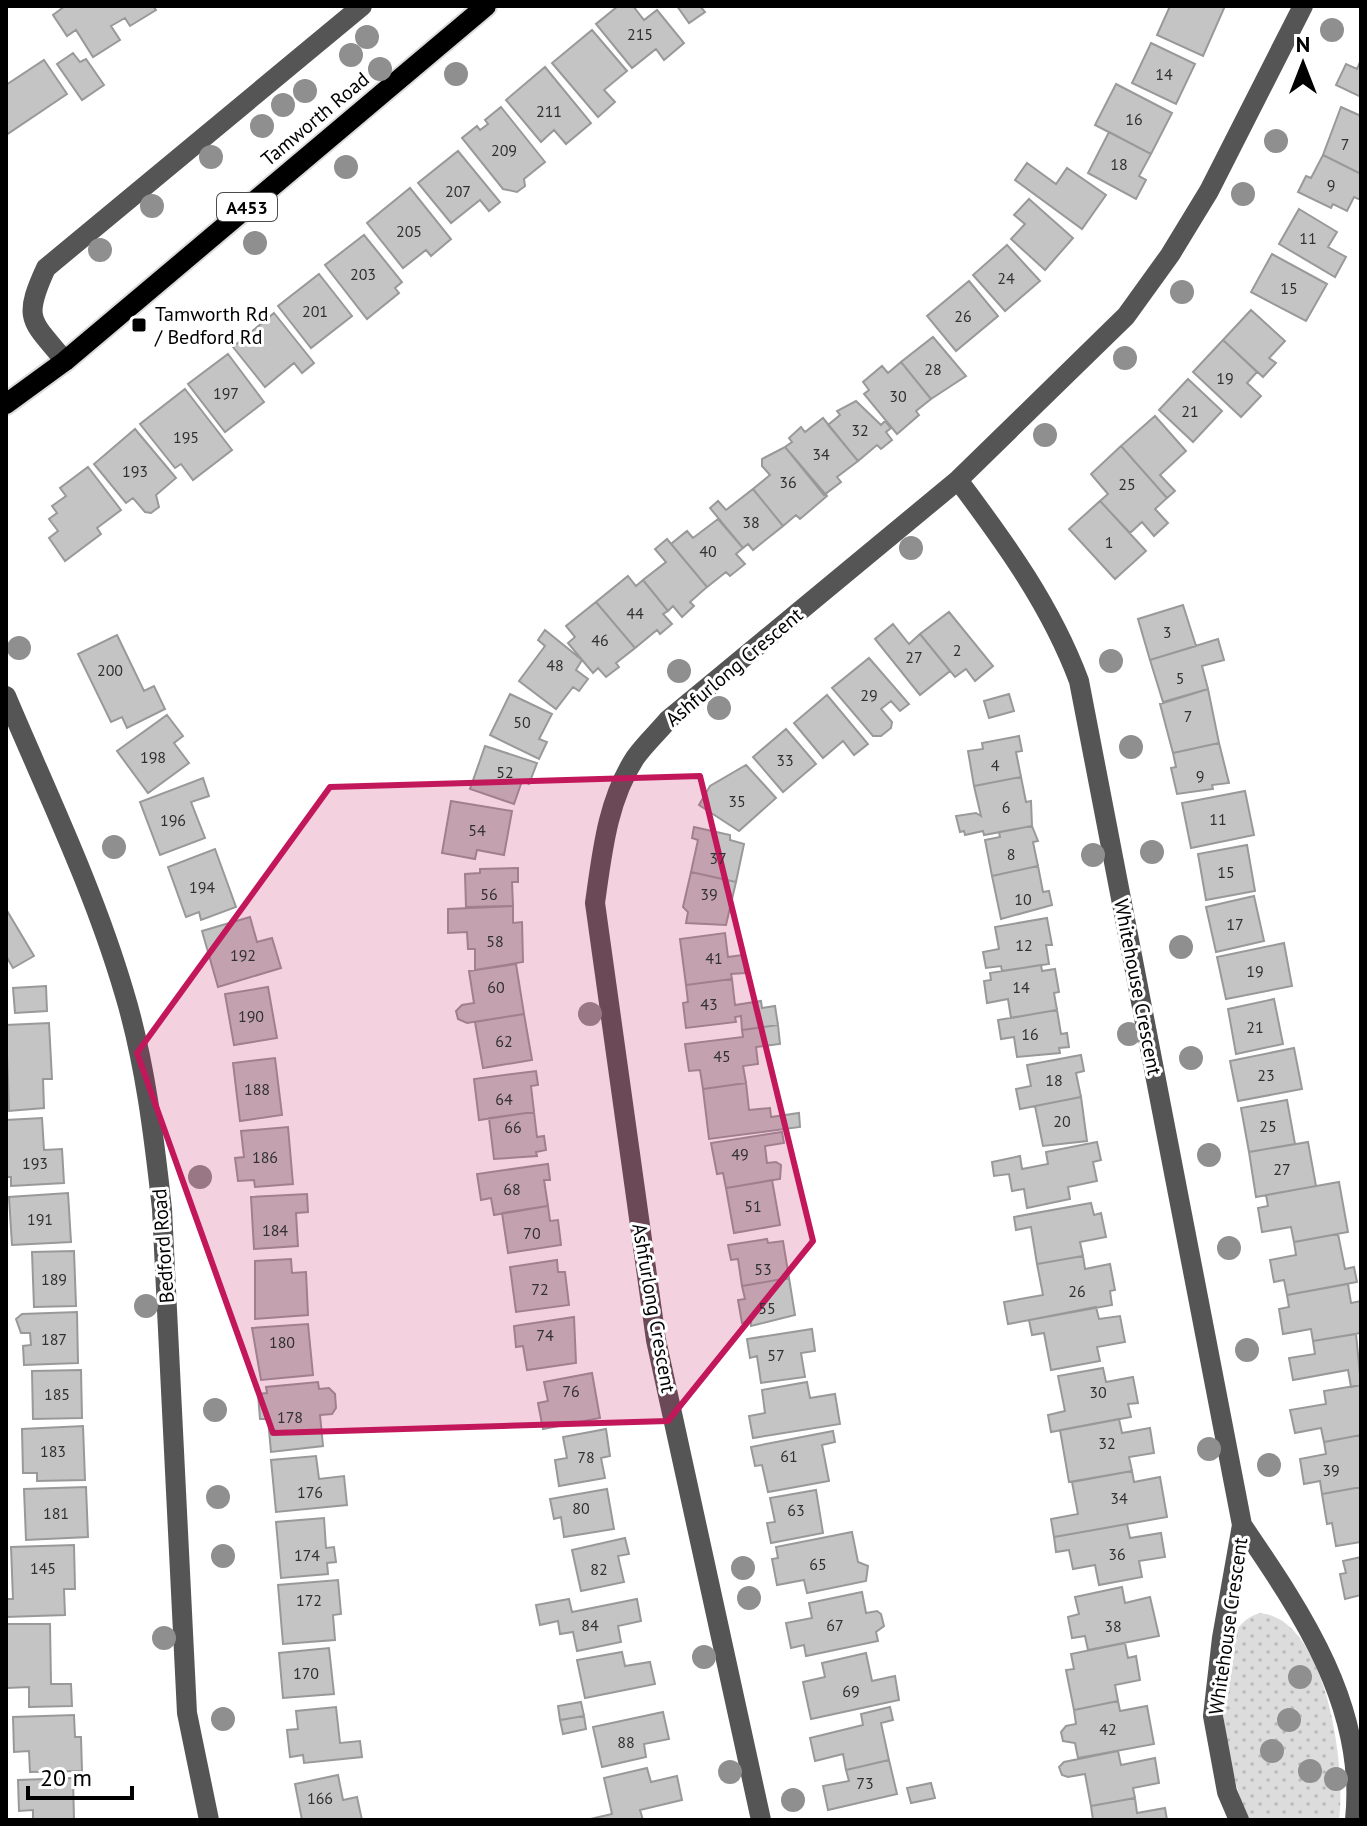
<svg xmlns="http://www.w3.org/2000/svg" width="1367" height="1826" font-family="'PT Sans',sans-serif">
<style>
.grass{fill:url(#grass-dots)}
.building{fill:#c4c4c4;stroke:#999;stroke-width:2}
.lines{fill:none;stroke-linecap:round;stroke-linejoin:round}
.major-casing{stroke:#dbdbdb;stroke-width:24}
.minor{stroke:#555;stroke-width:20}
.major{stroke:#000;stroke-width:20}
.tree{fill:#8f8f8f}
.marked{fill:#c2185b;fill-opacity:0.2;stroke:#c2185b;stroke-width:6;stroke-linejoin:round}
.poi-dot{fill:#000;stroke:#fff;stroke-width:3}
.labels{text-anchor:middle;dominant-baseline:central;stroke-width:6;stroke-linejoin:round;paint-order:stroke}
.number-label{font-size:16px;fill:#313131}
.shield{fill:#fff;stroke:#4c4c4c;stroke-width:2}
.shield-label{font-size:18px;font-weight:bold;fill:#000}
.street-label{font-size:20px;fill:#000;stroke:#fff}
.poi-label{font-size:20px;fill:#000;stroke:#fff;text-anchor:start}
</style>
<defs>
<pattern id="grass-dots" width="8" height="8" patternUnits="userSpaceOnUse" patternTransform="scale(2)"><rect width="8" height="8" fill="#dcdcdc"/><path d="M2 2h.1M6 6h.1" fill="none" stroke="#bbb" stroke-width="1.8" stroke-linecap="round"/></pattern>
</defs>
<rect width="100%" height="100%" fill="#fff"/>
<path class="grass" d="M1260,1613C1327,1619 1346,1768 1339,1820H1249C1228,1778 1197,1630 1260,1613Z"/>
<path class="building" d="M153,6L156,10L130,26L125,18L111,26L120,40L93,57L76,30L67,36L53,15L65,6Z
M618,6H633L644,20L657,10L684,43L664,60L656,49L632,68L596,24Z
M677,6H700L705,12L689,23Z
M1170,6H1225L1203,56L1157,35Z
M592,30L627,71L604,90L615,102L598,117L552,63Z
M1151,43L1195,64L1176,104L1132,83Z
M73,53L80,62L86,59L104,85L82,100L57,64Z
M44,60L67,94L6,135V85Z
M1361,60V97L1336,85L1346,64L1357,69Z
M545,67L591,123L566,144L554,130L541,142L506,100Z
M1116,84L1172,113L1151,154L1095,125Z
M501,107L545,162L524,179L525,186L517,192L503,189L462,138L477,126L480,130L488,124L485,120Z
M1341,107L1361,116V174L1323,155Z
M1109,132L1151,154L1139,176L1146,180L1136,199L1088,173Z
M458,151L500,202L489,211L480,200L451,223L418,183Z
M1323,155L1361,174V200L1354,197L1347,211L1333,204L1331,208L1298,192L1306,176L1311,178Z
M1027,163L1056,184L1067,168L1106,195L1082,229L1015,180Z
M410,188L451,239L431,256L426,250L403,268L367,223Z
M1029,199L1073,238L1045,270L1011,239L1025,224L1014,215Z
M1299,209L1337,232L1328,247L1346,257L1335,277L1279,244Z
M364,235L402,282L395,288L399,293L367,319L325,265Z
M1007,245L1040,281L1005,311L973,275Z
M1272,254L1327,284L1306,321L1251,292Z
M319,274L352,316L311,348L278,306Z
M969,281L998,316L956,351L927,316Z
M1251,310L1285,341L1269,358L1276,363L1263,377L1223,340Z
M274,313L314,363L302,373L294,363L265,387L233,347Z
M933,337L966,376L931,399L901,362Z
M1223,340L1257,372L1247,383L1261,396L1241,417L1193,372Z
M228,354L264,402L225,432L188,384Z
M901,362L931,399L916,411L919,415L897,434L864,394L869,390L863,382L882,366L888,373Z
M1188,379L1222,411L1193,442L1159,410Z
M185,389L232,450L193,480L181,464L175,468L140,424Z
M856,401L881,425L885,421L891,428L886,432L892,440L881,449L877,445L858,461L828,425L840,415L837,411Z
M1155,416L1186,451L1160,475L1175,491L1167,498L1121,446Z
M823,418L858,461L837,477L841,482L824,495L785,447L792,442L789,438L801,427L805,432Z
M135,429L176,478L156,495L159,507L151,513L145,512L133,498L126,503L94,464Z
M1121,446L1167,498L1155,509L1168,523L1154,536L1142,522L1130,533L1100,501L1108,494L1091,474Z
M785,447L827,496L800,519L796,515L783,526L753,489L770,475L762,466V459Z
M88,467L121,510L97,528L101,534L65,561L49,538L58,531L49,519L57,513L52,506L66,496L60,488Z
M753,489L783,526L753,550L748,544L743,548L710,508L718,501L726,510Z
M1100,501L1146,551L1115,579L1069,529Z
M718,519L743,548L736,554L745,564L730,576L726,572L707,587L671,544L687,531L693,538Z
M667,539L707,587L690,602L694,606L682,617L673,606L668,611L643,580L666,562L655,549Z
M628,576L636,586L643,580L668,611L663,614L672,624L660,634L657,630L635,648L596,602Z
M596,602L635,648L616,663L619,667L606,677L598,668L593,673L568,643L575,637L566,626Z
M1183,605L1196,646L1150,660L1138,619Z
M949,612L993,666L975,681L966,669L955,677L920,634Z
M893,624L909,644L920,634L950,671L920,695L875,639Z
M545,630L582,660L576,670L588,679L579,691L573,687L556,709L519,681L545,646L538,640Z
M117,635L144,691L154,686L165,709L127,728L122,717L111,722L78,654Z
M1218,639L1224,660L1202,666L1208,689L1163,702L1150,660Z
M869,658L909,704L900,711L891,701L881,709L892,722L891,728L881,736H873L832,688Z
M1208,689L1219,743L1173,753L1160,704Z
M510,694L552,714L539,739L547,742L539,759L490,735Z
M1009,694L1014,711L989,718L984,701Z
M827,695L868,744L854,755L843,741L823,758L794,723Z
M167,715L183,736L174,743L189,763L148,793L117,751Z
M786,729L816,764L783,792L753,757Z
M1019,736L1022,751L1016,752L1021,777L974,786L968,751L983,749L982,743Z
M1219,743L1229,783L1212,785L1213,789L1177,794L1171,768L1176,767L1173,753Z
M485,746L537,763L529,784L522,781L514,804L470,789Z
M746,765L776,798L739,831L699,805L710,786Z
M1021,777L1026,802L1031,801L1032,826L984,835L983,831L965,835L964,831L960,832L956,816L976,813L981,816L974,786Z
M203,778L209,796L191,802L205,838L160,855L140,802Z
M1245,791L1254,835L1191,848L1182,803Z
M451,801L512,811L504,855L477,850L475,859L442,853Z
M1032,826L1038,841L1033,842L1038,866L992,876L985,840L1000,837L999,832Z
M694,827L730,835V840L744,844L736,882L691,872L698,840L692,838Z
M1247,845L1255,891L1206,900L1198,854Z
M215,849L236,907L201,920L199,912L186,917L168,867Z
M1038,866L1043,892L1049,891L1052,905L1001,919L992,876Z
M518,868V882H512L513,906L466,907L465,874L480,873V869Z
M691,872L736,882L726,925L686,923L688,912L683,907Z
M1254,896L1264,941L1216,952L1206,907Z
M513,906V923L522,922L523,962L475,970V949H468L467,932L448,933V909Z
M6,909L34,956L13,968L6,956Z
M250,917L257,942L272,938L281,968L218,987L202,931Z
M1047,918L1052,945H1046L1049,964L1002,971L1001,966L986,968L983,952L999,949L995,927Z
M725,933L728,957L742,955L746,960L745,973L731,974L732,979L686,985L680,939Z
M1284,943L1292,986L1226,999L1217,957Z
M516,964L524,1014L467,1023L458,1019L456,1011L462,1005L474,1003L469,971Z
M1041,965L1042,971L1055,969L1059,992L1054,993L1057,1010L1011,1018L1008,999L987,1003L984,981L991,980L990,973Z
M732,979L735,1005L761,1001L762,1008L775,1006L778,1025L742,1030L741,1016L735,1017L736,1022L686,1028L683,1003L688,1002L686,985Z
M46,986L47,1011L15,1013L13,988Z
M268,987L277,1038L234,1045L225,994Z
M1274,999L1283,1044L1236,1054L1228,1009Z
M1057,1010L1061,1034L1067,1033L1069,1047L1059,1048L1060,1053L1017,1057L1014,1037L1001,1039L998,1020Z
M524,1014L532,1060L483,1068L475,1022Z
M49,1023L52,1079H43L44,1108L9,1111L6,1025Z
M778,1025L780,1044L756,1047L758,1064L743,1066L746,1083L703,1089L700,1070L689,1071L685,1044L743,1037L742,1030Z
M1294,1048L1302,1089L1238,1101L1230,1061Z
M1081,1055L1084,1071L1076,1073L1081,1097L1020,1109L1016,1089L1031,1086L1027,1065Z
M275,1058L282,1115L240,1121L233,1063Z
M536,1071L538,1085L531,1086L534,1112L479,1120L474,1079Z
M746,1083L749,1110L770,1108L771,1117L799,1113L800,1127L709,1139L703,1089Z
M1081,1097L1087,1141L1043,1146L1035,1106Z
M1287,1100L1295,1144L1249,1152L1241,1108Z
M534,1112L537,1137L544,1136L546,1150L536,1152L537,1156L494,1159L489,1118Z
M42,1118L44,1150L62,1149L64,1183L11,1186V1177H6V1120Z
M288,1127L293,1184L255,1187L254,1180L238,1181L235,1158L244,1157L241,1131Z
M782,1132L784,1143L765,1146L767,1163L776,1162L781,1165L780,1179L726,1188L723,1173L717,1174L711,1143Z
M1097,1142L1101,1160L1093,1162L1097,1181L1068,1187L1070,1199L1027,1208L1024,1189L1012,1191L1009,1174L994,1176L992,1162L1020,1156L1022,1169L1048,1164L1046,1152Z
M1308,1142L1316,1186L1256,1197L1249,1152Z
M548,1164L550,1180H544L548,1206L494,1215L491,1198L481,1200L477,1174Z
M772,1180L780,1225L734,1233L726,1188Z
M1339,1182L1348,1232L1294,1242L1291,1227L1262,1232L1258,1208L1268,1206L1266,1195Z
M68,1193L71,1242L12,1245L9,1197Z
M307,1194L308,1212L296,1213L298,1246L254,1249L251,1197Z
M1091,1203L1094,1215L1101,1213L1106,1237L1080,1242L1083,1256L1037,1264L1031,1227L1016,1230L1014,1217Z
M548,1206L550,1221L558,1220L561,1245L508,1253L502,1213Z
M1338,1234L1345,1269L1354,1267L1357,1282L1287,1295L1284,1280L1274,1282L1270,1260L1296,1255L1294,1242Z
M767,1239L768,1243L783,1241L789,1278L742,1286L738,1259L731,1260L728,1245Z
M74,1251L76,1306L34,1307L32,1252Z
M1083,1256L1085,1269L1110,1264L1115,1290L1110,1291L1112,1305L1008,1324L1004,1302L1043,1295L1037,1264Z
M291,1259L292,1273L306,1272L308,1315L255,1319V1261Z
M557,1260L558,1272H565L569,1305L516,1312L510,1267Z
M789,1278L795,1315L751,1326V1321L742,1323L738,1300L745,1299L742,1286Z
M1348,1284L1351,1303L1361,1301V1333L1313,1341L1311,1329L1283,1334L1279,1309L1289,1307L1287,1295Z
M1096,1307L1099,1319L1120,1316L1125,1342L1097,1347L1100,1361L1051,1370L1044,1333L1032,1335L1029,1320Z
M77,1312L78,1363L24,1365L23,1346L31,1345L30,1333H21L16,1319L22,1314Z
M574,1317L576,1363L527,1370L523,1346L516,1347L514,1326Z
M308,1324L313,1375L261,1380L252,1328Z
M812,1329L815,1351L801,1353L805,1377L761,1383L757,1356L750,1358L747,1339Z
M1356,1334L1361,1385L1351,1387L1348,1370L1293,1380L1289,1358L1315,1354L1313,1341Z
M1103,1368L1106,1382L1133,1377L1138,1403L1128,1404L1131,1417L1051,1432L1048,1415L1065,1411L1058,1376Z
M81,1370L82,1418L33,1419L32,1371Z
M592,1373L600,1418L543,1429L538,1403L548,1401L544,1382Z
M318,1382L319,1389L329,1388L335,1394L336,1408L332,1414L320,1415L323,1446L271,1452L268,1419H260L258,1394L267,1393L266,1387Z
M807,1382L810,1398L835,1394L840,1424L753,1438L749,1416L765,1413L762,1390Z
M1361,1385V1435L1324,1442L1321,1428L1295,1433L1290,1410L1326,1404L1324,1391Z
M1119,1419L1122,1433L1150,1428L1154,1453L1129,1457L1132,1471L1069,1482L1060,1430Z
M83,1426L85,1480L37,1481V1473H23L22,1429Z
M606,1429L610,1456L601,1458L605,1478L559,1486L555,1460L567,1458L563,1437Z
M833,1431L835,1442L822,1445L829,1481L768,1492L762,1465L755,1466L751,1447Z
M1361,1435V1487L1322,1494L1320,1481L1304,1484L1300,1459L1326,1454L1324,1442Z
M316,1456L319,1479L344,1476L347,1505L276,1512L271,1460Z
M1132,1471L1134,1482L1160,1477L1167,1517L1054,1537L1051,1519L1078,1514L1072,1482Z
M86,1487L88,1537L26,1540L24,1489Z
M1361,1487V1542L1336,1546L1332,1523L1327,1524L1322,1494Z
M607,1489L614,1529L564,1537L561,1517L554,1519L550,1499Z
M816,1490L823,1533L771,1543L767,1523L775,1522L770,1498Z
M324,1518L326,1548L334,1547L336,1562L327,1563L328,1574L281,1578L276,1522Z
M1127,1524L1130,1538L1161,1533L1165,1557L1139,1561L1142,1577L1099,1585L1095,1565L1073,1569L1069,1550L1056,1552L1054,1537Z
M852,1532L858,1562L868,1566L866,1581L807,1593L804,1580L777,1585L772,1559L778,1558L776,1547Z
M625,1538L629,1554L618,1556L624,1582L581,1591L572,1550Z
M74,1545L75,1589H64L65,1615L6,1617V1599H13L11,1547Z
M1361,1557V1595L1345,1599L1340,1574L1346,1573L1343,1561Z
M338,1580L341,1614L333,1615L335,1640L283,1644L278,1585Z
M1122,1587L1125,1603L1150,1597L1159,1636L1088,1650L1085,1636L1072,1638L1068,1617L1079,1614L1075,1597Z
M862,1592L866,1613L877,1611L881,1614L884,1626L876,1632L878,1641L806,1656L804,1645L791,1648L786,1623L812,1618L809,1603Z
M569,1599L572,1612L637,1599L641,1621L618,1626L621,1642L577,1651L573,1632L560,1634L558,1621L540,1625L536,1605Z
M6,1624H50L51,1684H71L72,1706L29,1707V1687L7,1688Z
M1125,1643L1128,1658L1136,1656L1140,1680L1115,1685L1118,1701L1074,1710L1066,1670L1074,1669L1071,1654Z
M329,1648L334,1694L283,1698L279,1653Z
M622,1652L625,1666L650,1662L655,1684L585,1698L577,1660Z
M866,1653L872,1681L895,1676L899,1700L811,1719L803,1682L825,1677L822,1663Z
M1118,1701L1120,1711L1147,1706L1154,1744L1078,1758L1075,1743L1063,1741L1061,1732L1066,1726L1076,1724L1074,1710Z
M581,1702L584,1716L560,1720L558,1706Z
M336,1707L340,1743L360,1741L362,1757L304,1763L303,1755L290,1757L287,1730L298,1729L296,1711Z
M890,1707L893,1720L881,1723L889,1760L846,1770L843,1754L815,1761L810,1738L863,1725L861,1714Z
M663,1712L669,1739L644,1744L646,1757L602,1767L593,1727Z
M74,1715L75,1737H81L82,1771L30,1772L29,1751L14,1752L13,1717Z
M584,1716L586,1729L563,1734L560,1720Z
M1118,1751L1121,1765L1155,1758L1159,1783L1133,1788L1135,1798L1091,1806L1085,1774L1068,1777L1062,1775L1059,1767L1064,1762Z
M889,1760L897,1794L828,1810L823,1786L849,1781L846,1770Z
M647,1768L651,1782L677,1776L682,1800L640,1810L643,1820H586L612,1814L604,1778Z
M338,1775L343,1800L357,1797L362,1820H302L295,1784Z
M73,1778L74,1820H33V1810L19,1811L18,1780Z
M931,1783L935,1798L911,1803L907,1788Z
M1135,1798L1137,1813L1165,1808L1167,1820H1093L1091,1806Z"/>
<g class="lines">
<g class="major-casing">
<path id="major" d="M6,404L65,361L486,6"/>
</g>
<path class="minor" d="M65,361C31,320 22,320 46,268L362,6
M958,480C1006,544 1051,606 1079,681L1242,1525L1222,1638L1213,1716L1227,1792L1239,1820
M6,696C47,793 94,890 124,992C145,1061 154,1137 162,1209L187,1713L209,1820
M1242,1525C1302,1613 1367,1708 1355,1820
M761,1820L656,1340L595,903C602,854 607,801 635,758C644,745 658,732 668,720L958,480L1126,316L1170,255L1209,191L1303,6"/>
<use href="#major" class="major"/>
</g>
<g class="tree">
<circle cx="1332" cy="30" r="12"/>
<circle cx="367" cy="37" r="12"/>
<circle cx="351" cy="55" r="12"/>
<circle cx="380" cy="69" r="12"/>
<circle cx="456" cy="74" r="12"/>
<circle cx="305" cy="91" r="12"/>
<circle cx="283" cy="105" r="12"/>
<circle cx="262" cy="126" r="12"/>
<circle cx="1276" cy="141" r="12"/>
<circle cx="211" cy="157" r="12"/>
<circle cx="346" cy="167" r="12"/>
<circle cx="1243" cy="194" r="12"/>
<circle cx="152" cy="206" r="12"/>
<circle cx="255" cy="243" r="12"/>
<circle cx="100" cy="250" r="12"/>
<circle cx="1182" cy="292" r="12"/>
<circle cx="1125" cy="358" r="12"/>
<circle cx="1045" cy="435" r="12"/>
<circle cx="911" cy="548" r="12"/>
<circle cx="19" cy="648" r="12"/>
<circle cx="1111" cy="661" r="12"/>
<circle cx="679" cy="671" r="12"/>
<circle cx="719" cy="708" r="12"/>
<circle cx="1131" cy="747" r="12"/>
<circle cx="114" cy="847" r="12"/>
<circle cx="1152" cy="852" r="12"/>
<circle cx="1093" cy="855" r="12"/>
<circle cx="1181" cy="947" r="12"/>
<circle cx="590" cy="1014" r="12"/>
<circle cx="1129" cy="1034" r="12"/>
<circle cx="1191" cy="1058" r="12"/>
<circle cx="1209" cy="1155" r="12"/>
<circle cx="200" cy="1177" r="12"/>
<circle cx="1229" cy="1248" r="12"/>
<circle cx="146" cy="1306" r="12"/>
<circle cx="1247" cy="1350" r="12"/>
<circle cx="215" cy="1410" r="12"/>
<circle cx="1209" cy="1449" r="12"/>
<circle cx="1269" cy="1465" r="12"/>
<circle cx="218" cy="1497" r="12"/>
<circle cx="223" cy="1556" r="12"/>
<circle cx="743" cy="1568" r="12"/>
<circle cx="749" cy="1598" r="12"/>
<circle cx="164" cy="1638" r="12"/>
<circle cx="704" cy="1657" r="12"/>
<circle cx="1300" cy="1677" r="12"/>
<circle cx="223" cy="1719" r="12"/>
<circle cx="1289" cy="1720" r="12"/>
<circle cx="1272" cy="1751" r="12"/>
<circle cx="1310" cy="1771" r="12"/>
<circle cx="730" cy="1772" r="12"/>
<circle cx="1336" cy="1779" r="12"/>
<circle cx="793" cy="1800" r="12"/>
</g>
<path class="marked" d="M700,776L813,1241L668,1421L273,1433L137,1053L330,787Z"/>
<rect class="poi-dot" x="131" y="317" width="16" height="16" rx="4"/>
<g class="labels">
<g class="number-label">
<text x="640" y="34">215</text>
<text x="1164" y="74">14</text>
<text x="549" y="111">211</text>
<text x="1134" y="119">16</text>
<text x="1345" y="144">7</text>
<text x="504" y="150">209</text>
<text x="1119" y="164">18</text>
<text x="1331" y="185">9</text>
<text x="458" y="191">207</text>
<text x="409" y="231">205</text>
<text x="1308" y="238">11</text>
<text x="363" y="274">203</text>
<text x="1006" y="278">24</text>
<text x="1289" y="288">15</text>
<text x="315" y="311">201</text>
<text x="963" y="316">26</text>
<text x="933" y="369">28</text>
<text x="1225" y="378">19</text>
<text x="226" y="393">197</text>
<text x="898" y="396">30</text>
<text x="1190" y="411">21</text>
<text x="860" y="430">32</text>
<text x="186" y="437">195</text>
<text x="821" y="454">34</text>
<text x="135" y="471">193</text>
<text x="788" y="482">36</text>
<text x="1127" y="484">25</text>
<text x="751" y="522">38</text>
<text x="1109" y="542">1</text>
<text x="708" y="551">40</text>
<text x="635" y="613">44</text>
<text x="1167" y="632">3</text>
<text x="600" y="640">46</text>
<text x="957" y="650">2</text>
<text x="914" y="657">27</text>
<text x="555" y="665">48</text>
<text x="110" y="670">200</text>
<text x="1180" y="678">5</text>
<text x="869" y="695">29</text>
<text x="1188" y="716">7</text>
<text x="522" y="722">50</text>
<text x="153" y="757">198</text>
<text x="785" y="760">33</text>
<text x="995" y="765">4</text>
<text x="505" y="772">52</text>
<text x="1200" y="776">9</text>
<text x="737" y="801">35</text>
<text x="1006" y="807">6</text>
<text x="1218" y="819">11</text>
<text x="173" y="820">196</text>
<text x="477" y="830">54</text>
<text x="1011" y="854">8</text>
<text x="718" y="858">37</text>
<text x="1226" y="872">15</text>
<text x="202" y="887">194</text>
<text x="489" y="894">56</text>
<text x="709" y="894">39</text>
<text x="1023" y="899">10</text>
<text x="1235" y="924">17</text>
<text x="495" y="941">58</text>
<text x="1024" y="945">12</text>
<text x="243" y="955">192</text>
<text x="714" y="958">41</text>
<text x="1255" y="971">19</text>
<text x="496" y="987">60</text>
<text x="1021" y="987">14</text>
<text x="709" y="1004">43</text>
<text x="251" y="1016">190</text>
<text x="1255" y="1027">21</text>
<text x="1030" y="1034">16</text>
<text x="504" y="1041">62</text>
<text x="722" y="1056">45</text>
<text x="1266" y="1075">23</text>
<text x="1054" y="1080">18</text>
<text x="257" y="1089">188</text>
<text x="504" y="1099">64</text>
<text x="1062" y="1121">20</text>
<text x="1268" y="1126">25</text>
<text x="513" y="1127">66</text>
<text x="740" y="1154">49</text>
<text x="265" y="1157">186</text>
<text x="35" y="1163">193</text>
<text x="1282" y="1169">27</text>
<text x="512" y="1189">68</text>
<text x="753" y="1206">51</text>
<text x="40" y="1219">191</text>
<text x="275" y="1230">184</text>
<text x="532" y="1233">70</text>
<text x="763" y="1269">53</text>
<text x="54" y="1279">189</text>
<text x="540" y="1289">72</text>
<text x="1077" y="1291">26</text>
<text x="767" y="1308">55</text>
<text x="545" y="1335">74</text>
<text x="54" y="1339">187</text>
<text x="282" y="1342">180</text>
<text x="776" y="1355">57</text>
<text x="571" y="1391">76</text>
<text x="1098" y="1392">30</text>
<text x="57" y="1394">185</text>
<text x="290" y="1417">178</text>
<text x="1107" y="1443">32</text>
<text x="53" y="1451">183</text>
<text x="789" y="1456">61</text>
<text x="586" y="1457">78</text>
<text x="1331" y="1470">39</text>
<text x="310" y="1492">176</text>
<text x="1119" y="1498">34</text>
<text x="581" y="1508">80</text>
<text x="796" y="1510">63</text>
<text x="56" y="1513">181</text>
<text x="1117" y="1554">36</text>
<text x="307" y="1555">174</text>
<text x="818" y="1564">65</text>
<text x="43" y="1568">145</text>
<text x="599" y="1569">82</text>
<text x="309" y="1600">172</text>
<text x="590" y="1625">84</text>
<text x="835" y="1625">67</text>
<text x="1113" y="1626">38</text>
<text x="306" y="1673">170</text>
<text x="851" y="1691">69</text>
<text x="1108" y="1729">42</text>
<text x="626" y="1742">88</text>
<text x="865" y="1783">73</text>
<text x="320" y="1798">166</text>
</g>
<rect class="shield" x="217" y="193" width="60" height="28" rx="6"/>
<g class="shield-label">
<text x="247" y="207">A453</text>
</g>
<g class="street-label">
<text transform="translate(315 119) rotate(-40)">Tamworth Road</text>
<text transform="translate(734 667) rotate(-40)">Ashfurlong Crescent</text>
<text transform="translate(1138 987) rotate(79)">Whitehouse Crescent</text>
<text transform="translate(163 1246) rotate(-94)">Bedford Road</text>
<text transform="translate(654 1308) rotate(80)">Ashfurlong Crescent</text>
<text transform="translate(1228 1626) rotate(-82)">Whitehouse Crescent</text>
</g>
<g class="poi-label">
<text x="155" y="314">Tamworth Rd<tspan x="155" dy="23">/ Bedford Rd</tspan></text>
</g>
</g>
<rect width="1367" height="1826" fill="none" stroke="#000000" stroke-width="16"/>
<g transform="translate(1303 64)" stroke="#ffffff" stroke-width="6" paint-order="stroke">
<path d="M0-6L14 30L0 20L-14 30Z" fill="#000000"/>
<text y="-12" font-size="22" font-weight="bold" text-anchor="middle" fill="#000000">N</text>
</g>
<path d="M28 1786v12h104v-12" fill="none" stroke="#000000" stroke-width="4"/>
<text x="40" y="1786" font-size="24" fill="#000000" stroke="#ffffff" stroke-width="6" paint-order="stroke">20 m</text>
</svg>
